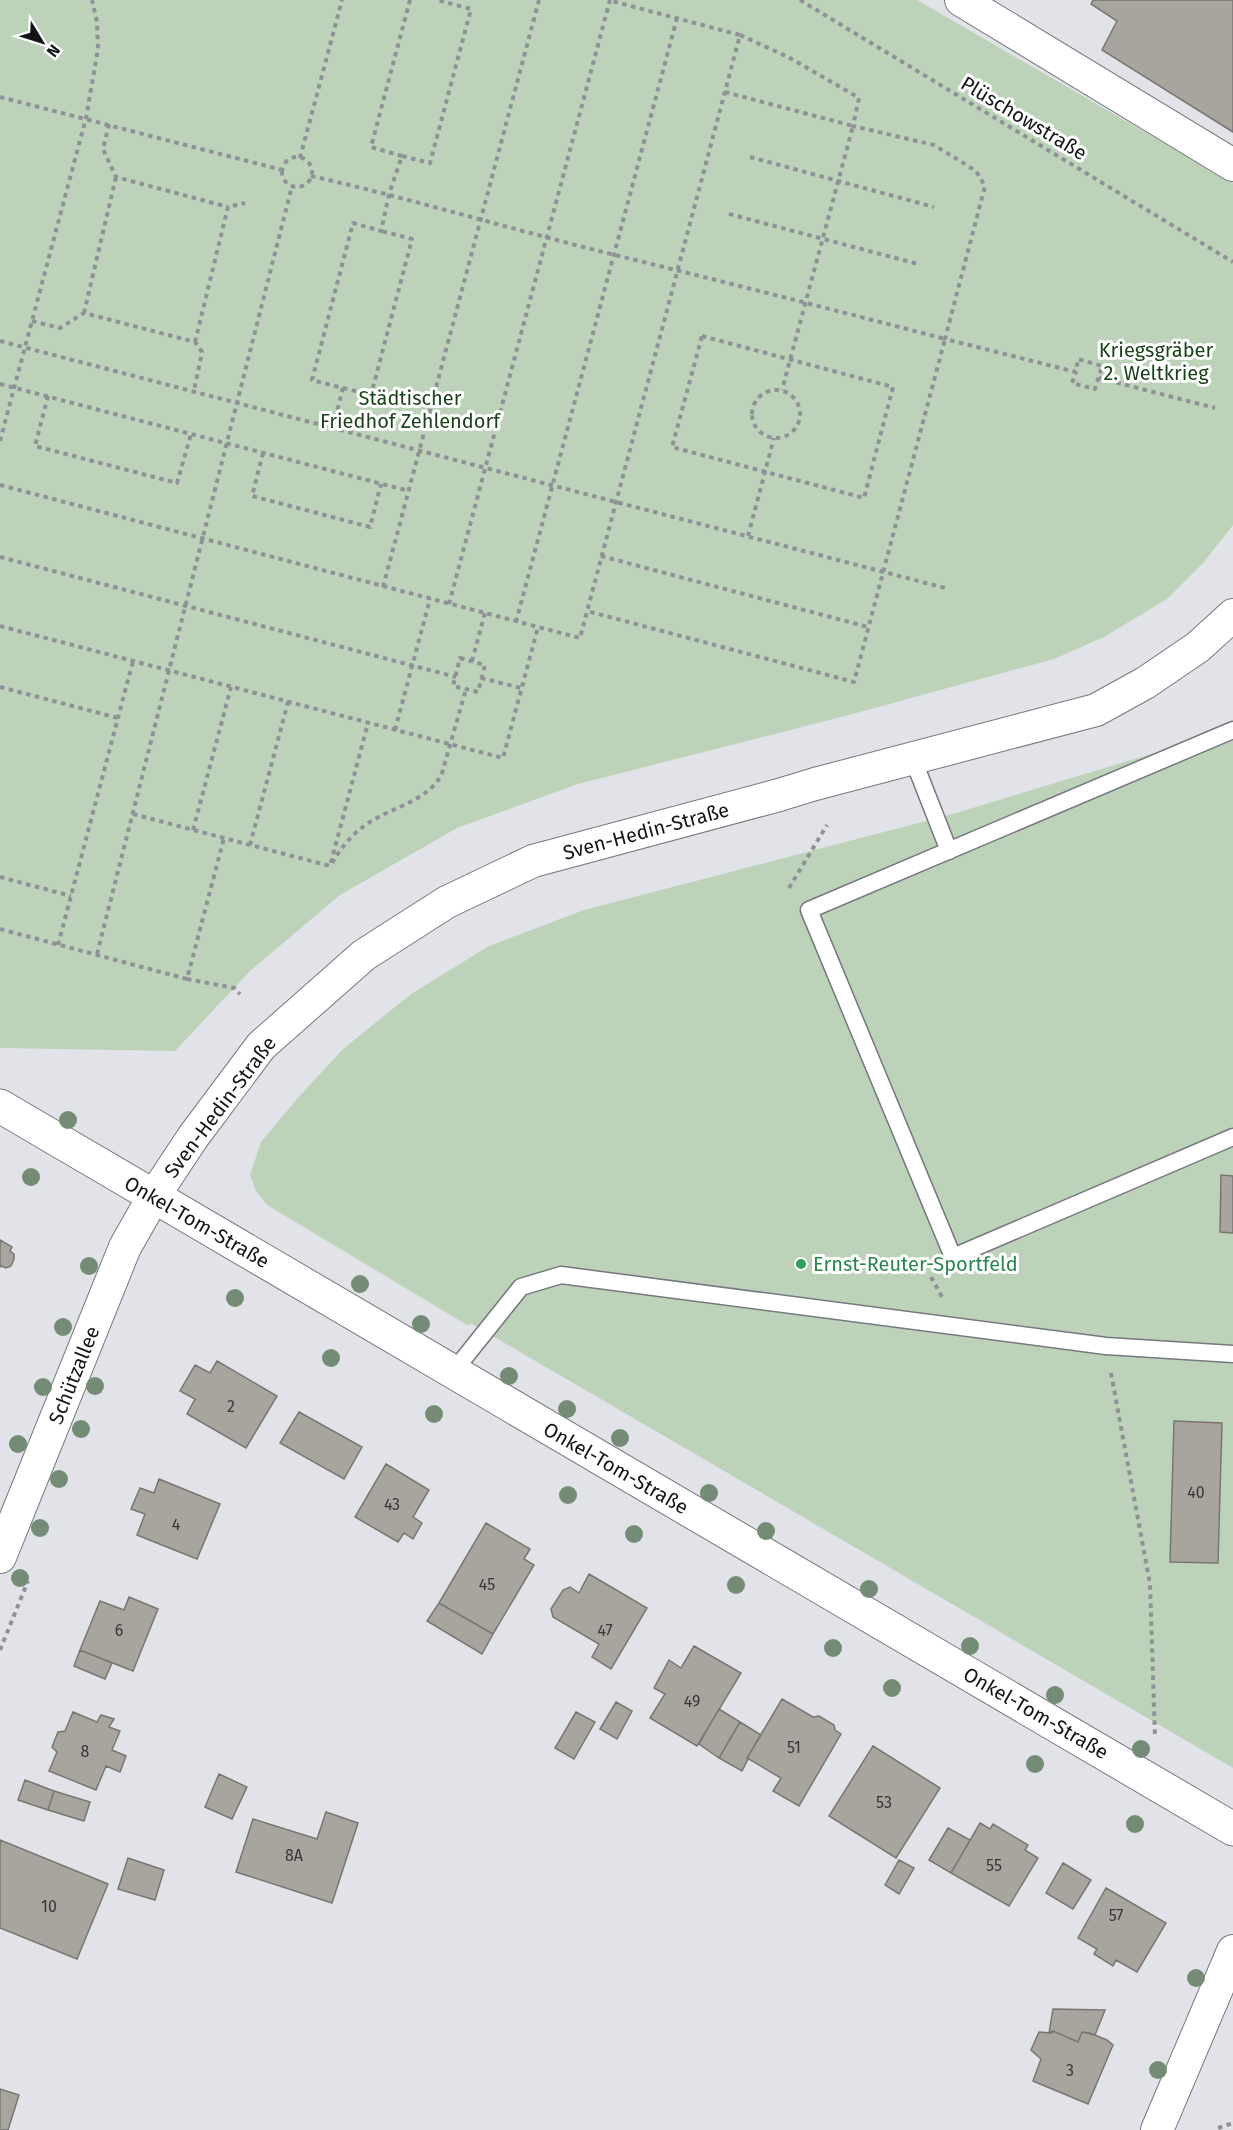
<svg xmlns="http://www.w3.org/2000/svg" width="1233" height="2130" font-family="'Fira Sans',sans-serif">
<style>
.green{fill:#bcd3ba}
.building{fill:#a8a59f;stroke:#797671;stroke-width:1.5}
.lines{fill:none;stroke-linecap:round;stroke-linejoin:round}
.lane-casing{stroke:#76787d;stroke-width:19}
.street-casing{stroke:#76787d;stroke-width:34}
.secondary-casing{stroke:#76787d;stroke-width:35}
.path{stroke:#909196;stroke-width:4;stroke-dasharray:4.5 4.5;stroke-linecap:butt}
.lane{stroke:#fff;stroke-width:16}
.street{stroke:#fff;stroke-width:32}
.secondary{stroke:#fff;stroke-width:33}
.tree{fill:#748b76}
.leisure-dot{fill:#2e9e5b;stroke:#fff;stroke-width:2}
.labels{text-anchor:middle;dominant-baseline:central;stroke-width:6;stroke-linejoin:round;paint-order:stroke}
.number-label{font-size:16px;fill:#383838}
.street-label{font-size:20px;fill:#131416;stroke:#fff}
.park-label{font-size:20px;fill:#1a4318;stroke:#fff}
.leisure-label{font-size:20px;fill:#27864d;stroke:#fff;text-anchor:start}
</style>
<rect width="100%" height="100%" fill="#e1e3e9"/>
<path class="green" d="M0,0H917L1233,183V525L1204,562L1167,599L1104,637L1054,659L849,715L578,784L457,828L340,895L251,970L175,1051L2,1048L0,1047Z
M1233,728V1768L472,1324L467,1325L267,1205L256,1191L250,1175L261,1142L296,1100L343,1049L411,994L489,946L584,910L949,815L1224,732Z"/>
<path class="building" d="M1093,0H1233V132L1102,50L1117,21L1091,4Z
M1221,1175L1233,1176V1233L1220,1232Z
M0,1240L12,1247L10,1251L14,1254V1259L11,1266L6,1268L1,1266L0,1267Z
M217,1361L277,1396L246,1448L187,1414L195,1399L180,1391L195,1365L210,1373Z
M299,1412L362,1447L344,1479L280,1443Z
M1174,1421L1222,1423L1218,1563L1170,1562Z
M386,1464L429,1490L413,1517L422,1523L413,1539L404,1533L398,1542L355,1517Z
M159,1479L220,1504L197,1559L137,1535L145,1514L131,1509L140,1488L154,1493Z
M486,1523L530,1549L524,1559L534,1565L493,1634L439,1603Z
M589,1574L647,1608L611,1669L592,1657L599,1644L553,1617L551,1609L563,1590L570,1587L579,1593Z
M129,1597L158,1609L133,1671L80,1650L100,1601L124,1610Z
M439,1603L493,1634L482,1654L427,1621Z
M694,1646L741,1673L697,1746L650,1718L665,1694L654,1688L669,1660L681,1668Z
M80,1650L112,1663L105,1679L74,1666Z
M782,1699L813,1717L819,1716L834,1725L835,1730L841,1734L799,1806L773,1791L781,1778L747,1758Z
M616,1702L632,1711L617,1739L600,1729Z
M719,1709L740,1722L719,1758L699,1744Z
M73,1712L97,1722L101,1715L114,1719L109,1727L120,1731L112,1750L126,1756L120,1772L106,1766L96,1790L49,1771L57,1752L52,1747L58,1732L65,1731Z
M576,1712L595,1722L574,1759L555,1748Z
M740,1722L761,1735L747,1758L748,1759L742,1771L719,1758Z
M873,1746L940,1788L896,1858L829,1816Z
M219,1774L247,1787L232,1819L205,1807Z
M25,1780L54,1791L48,1810L18,1800Z
M54,1791L90,1802L84,1821L48,1810Z
M326,1812L358,1823L332,1903L236,1872L253,1819L317,1839Z
M980,1823L990,1829L993,1824L1028,1845L1025,1850L1038,1858L1009,1906L951,1873Z
M948,1828L970,1840L951,1873L929,1860Z
M0,1840L108,1884L77,1959L0,1928Z
M128,1858L164,1870L155,1900L118,1889Z
M899,1860L914,1868L899,1894L885,1885Z
M1063,1863L1091,1880L1073,1909L1046,1893Z
M1106,1888L1166,1923L1137,1972L1116,1960L1113,1966L1094,1954L1097,1949L1078,1938Z
M1053,2009L1105,2010L1095,2035L1082,2032L1078,2042L1053,2031L1049,2033Z
M1053,2031L1078,2042L1082,2032L1090,2033L1107,2040L1113,2045L1088,2104L1033,2081L1041,2059L1031,2050L1039,2032L1052,2033Z
M0,2089L19,2095L8,2130H0Z"/>
<g class="lines">
<g class="lane-casing">
<path id="lane" d="M1233,730L809,910L953,1257L1233,1137
M913,759L949,851
M453,1372L521,1287L561,1275L1106,1346L1233,1354"/>
</g>
<g class="street-casing">
<path id="street" d="M961,0L1233,165
M0,1557L125,1247L154,1196L193,1137L261,1046L364,955L447,902L533,861L779,795L815,784L1096,710L1145,683L1198,647L1233,615
M1157,2130L1233,1951"/>
</g>
<g class="secondary-casing">
<path id="secondary" d="M0,1106L1233,1829"/>
</g>
<path class="path" d="M800,0L1233,262
M740,35L788,57L859,98L853,126L934,145L976,171L985,186L945,339L1076,372L1078,359L1102,366L1095,389L1072,383L1076,372
M725,92L853,126L782,390
M0,97L282,170
M109,124L103,149L116,177L228,207
M402,156L371,147L410,0
M750,157L934,207
M282 172a15 15 0 1 1 30 0a15 15 0 1 1-30 0Z
M300,158L342,0
M311,176C413,199 513,230 615,255C725,282 835,310 945,339L854,682L587,611
M729,214L918,264
M84,313L116,177
M32,321L60,328L84,313L195,342L202,352L194,391
M702,336L893,387L864,498L672,447Z
M0,341L949,589
M195,342L228,207L245,203
M1099,378L1215,408
M0,384L409,491
M343,388L371,395L412,239L381,231
M752 414a24 24 0 1 1 48 0a24 24 0 1 1-48 0Z
M48,396L35,446L177,483L191,434
M333,427L343,388L312,380L353,223L381,231L389,194L402,156L430,163L471,9L437,0
M0,441L86,118L98,49L97,22L92,0
M263,453L252,496L370,527L381,484
M0,485L580,638L740,35L608,0
M748,536L774,438
M601,556L868,627
M0,557L456,677
M383,587L539,0
M449,604L610,0
M516,622L677,18
M0,626L503,758L538,627
M460,658L485,665L478,692L453,686Z
M472,661L485,613
M481,678L521,688
M0,687L118,718
M395,730L430,599
M133,814L330,866L368,723
M193,830L231,687
M250,845L288,702
M332,863C342,846 353,833 370,822C393,807 430,800 442,773L466,689
M0,877L71,896
M789,888L827,825
M0,929L187,979L224,838
M58,945L133,661
M97,954L292,186
M187,979L234,988L240,994
M931,1277L942,1297
M1111,1373L1150,1584L1155,1737
M0,1650L28,1581
M1218,2128L1233,2123"/>
<use href="#lane" class="lane"/>
<use href="#street" class="street"/>
<use href="#secondary" class="secondary"/>
</g>
<g class="tree">
<circle cx="68" cy="1120" r="9"/>
<circle cx="31" cy="1177" r="9"/>
<circle cx="89" cy="1266" r="9"/>
<circle cx="360" cy="1284" r="9"/>
<circle cx="235" cy="1298" r="9"/>
<circle cx="421" cy="1324" r="9"/>
<circle cx="63" cy="1327" r="9"/>
<circle cx="331" cy="1358" r="9"/>
<circle cx="509" cy="1376" r="9"/>
<circle cx="95" cy="1386" r="9"/>
<circle cx="43" cy="1387" r="9"/>
<circle cx="567" cy="1409" r="9"/>
<circle cx="434" cy="1414" r="9"/>
<circle cx="81" cy="1429" r="9"/>
<circle cx="620" cy="1438" r="9"/>
<circle cx="18" cy="1444" r="9"/>
<circle cx="59" cy="1479" r="9"/>
<circle cx="709" cy="1493" r="9"/>
<circle cx="568" cy="1495" r="9"/>
<circle cx="40" cy="1528" r="9"/>
<circle cx="766" cy="1531" r="9"/>
<circle cx="634" cy="1534" r="9"/>
<circle cx="20" cy="1578" r="9"/>
<circle cx="736" cy="1585" r="9"/>
<circle cx="869" cy="1589" r="9"/>
<circle cx="970" cy="1646" r="9"/>
<circle cx="833" cy="1648" r="9"/>
<circle cx="892" cy="1688" r="9"/>
<circle cx="1055" cy="1695" r="9"/>
<circle cx="1141" cy="1749" r="9"/>
<circle cx="1035" cy="1764" r="9"/>
<circle cx="1135" cy="1824" r="9"/>
<circle cx="1196" cy="1978" r="9"/>
<circle cx="1158" cy="2070" r="9"/>
</g>
<circle class="leisure-dot" cx="801" cy="1264" r="6"/>
<g class="labels">
<g class="number-label">
<text x="231" y="1406">2</text>
<text x="1196" y="1492">40</text>
<text x="392" y="1504">43</text>
<text x="176" y="1524">4</text>
<text x="487" y="1584">45</text>
<text x="119" y="1630">6</text>
<text x="605" y="1630">47</text>
<text x="692" y="1701">49</text>
<text x="794" y="1747">51</text>
<text x="85" y="1751">8</text>
<text x="884" y="1802">53</text>
<text x="294" y="1855">8A</text>
<text x="994" y="1865">55</text>
<text x="49" y="1906">10</text>
<text x="1116" y="1915">57</text>
<text x="1070" y="2070">3</text>
</g>
<g class="street-label">
<text transform="translate(1024 118) rotate(31)">Plüschowstraße</text>
<text transform="translate(646 831) rotate(-15)">Sven-Hedin-Straße</text>
<text transform="translate(220 1107) rotate(-53)">Sven-Hedin-Straße</text>
<text transform="translate(197 1222) rotate(30)">Onkel-Tom-Straße</text>
<text transform="translate(74 1375) rotate(-68)">Schützallee</text>
<text transform="translate(616 1468) rotate(30)">Onkel-Tom-Straße</text>
<text transform="translate(1036 1713) rotate(30)">Onkel-Tom-Straße</text>
</g>
<g class="park-label">
<text x="1156" y="350">Kriegsgräber<tspan x="1156" dy="23">2. Weltkrieg</tspan></text>
<text x="410" y="398">Städtischer<tspan x="410" dy="23">Friedhof Zehlendorf</tspan></text>
</g>
<g class="leisure-label">
<text x="813" y="1264">Ernst-Reuter-Sportfeld</text>
</g>
</g>
<g transform="translate(42 42) rotate(128)" stroke="#ffffff" stroke-width="4.5" paint-order="stroke">
<path d="M0-4.5L10 22L0 15L-10 22Z" fill="#131416"/>
<text y="-9" font-size="16" font-weight="bold" text-anchor="middle" fill="#131416">N</text>
</g>
</svg>
